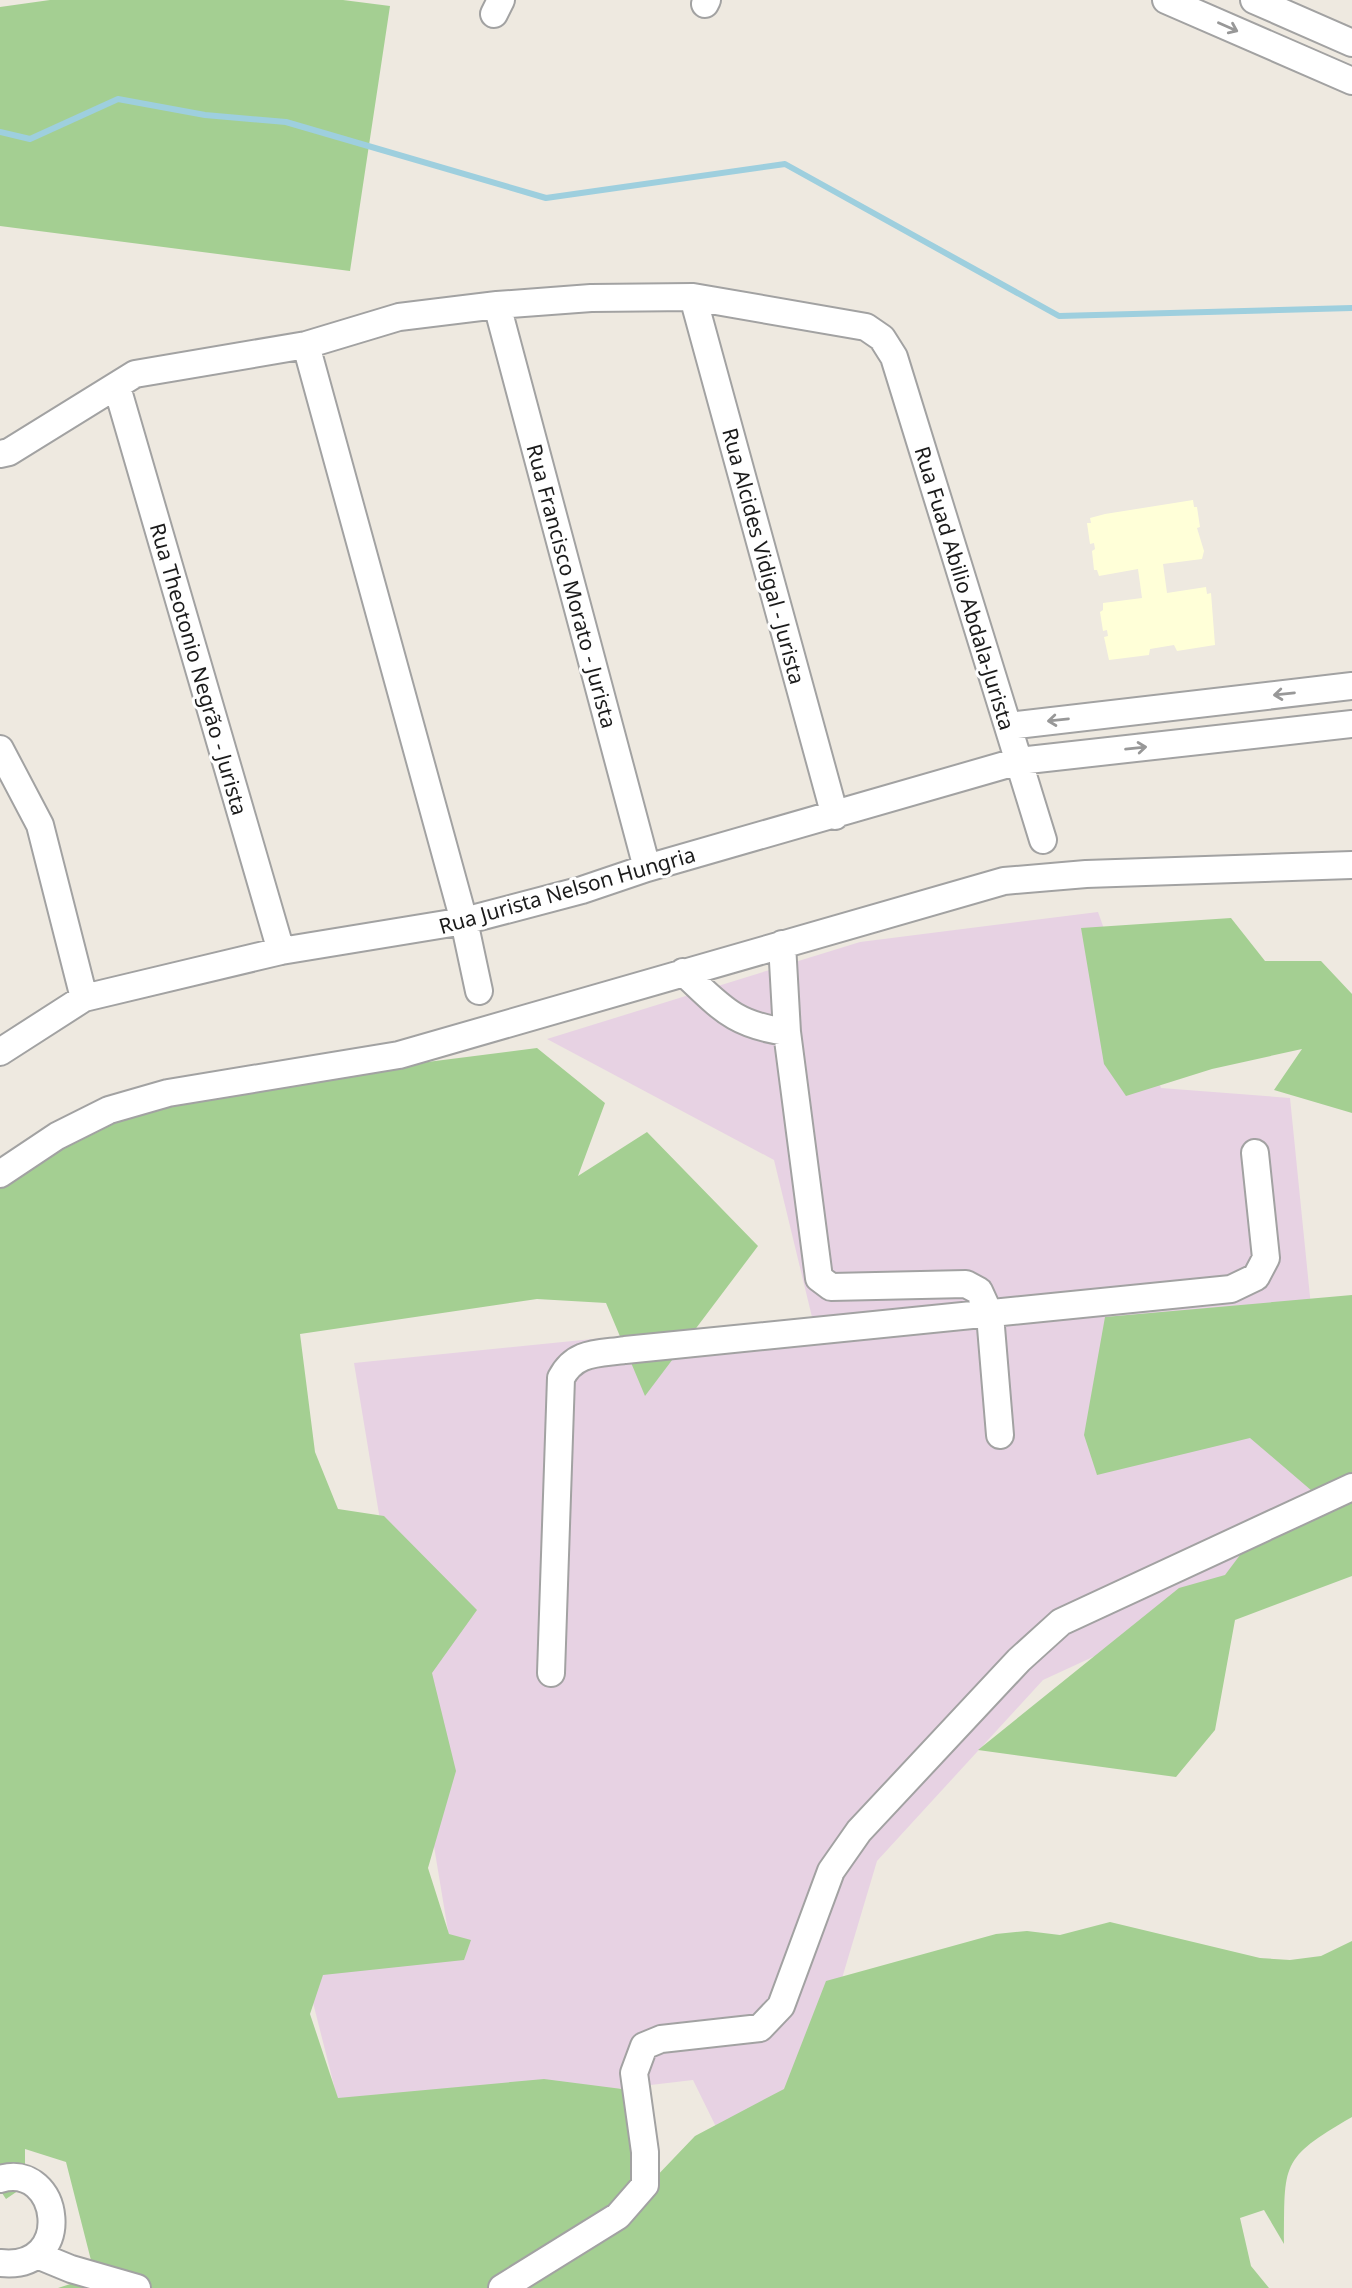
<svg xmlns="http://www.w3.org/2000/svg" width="1352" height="2288" font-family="'Noto Sans',sans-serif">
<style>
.industrial{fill:#e7d2e3}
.education{fill:#ffffd8}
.forest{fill:#a4cf92}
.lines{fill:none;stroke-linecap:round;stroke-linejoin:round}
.stream{stroke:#9ecfde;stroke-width:6}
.minor-casing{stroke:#a2a2a2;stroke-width:30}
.minor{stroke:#fff;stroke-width:26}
.oneway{stroke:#989898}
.labels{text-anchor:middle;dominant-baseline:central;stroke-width:6;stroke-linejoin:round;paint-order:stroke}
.street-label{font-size:21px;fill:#1b1b1b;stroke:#fff}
</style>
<rect width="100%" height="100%" fill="#eee9e0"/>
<path class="industrial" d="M1098,912L1161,1088L1290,1098L1335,1545L1043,1680L877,1861L806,2099L721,2137L693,2080L343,2121L302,1959L450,1943L354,1363L812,1317L774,1160L547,1039L860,942Z"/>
<path class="education" d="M1193,500L1194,507H1197L1200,527L1197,528L1204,551L1202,559L1163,564L1167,593L1206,587L1207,594L1211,593L1215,645L1177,651L1174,645L1150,649L1149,655L1109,660L1104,637L1108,636L1107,630L1103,631L1100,612L1103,610V603L1142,598L1138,569L1099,576L1097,570H1094L1092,551L1095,549L1094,543L1090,544L1087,523H1091L1090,518L1105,514Z"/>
<path class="forest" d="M50,0H343L390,6L350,271L0,226V7Z
M1231,918L1265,961H1321L1352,994V1113L1274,1090L1302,1049L1212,1069L1126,1096L1104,1064L1081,928Z
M537,1048L605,1103L578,1176L647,1132L758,1246L645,1396L606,1303L537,1299L300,1334L315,1452L338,1509L384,1516L477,1610L432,1673L456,1771L428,1868L449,1934L471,1940L464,1960L323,1975L310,2014L338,2098L544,2079L622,2089L652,2181L695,2136L784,2089L826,1981L996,1934L1027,1931L1060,1935L1110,1922L1260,1958L1290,1960L1321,1956L1352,1941V2117C1279,2159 1285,2164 1284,2244L1264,2210L1240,2218L1251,2266L1269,2288H58L95,2276L66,2162L25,2149V2186L6,2199L0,2190V1184L129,1100Z
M1352,1295V1576L1235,1620L1215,1730L1176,1777L978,1750L1179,1588L1225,1575L1243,1551L1333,1509L1250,1438L1097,1475L1084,1435L1105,1317Z"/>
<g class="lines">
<path class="stream" d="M0,132L30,139L118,99L205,115L286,122L546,198L785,164L1059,316L1352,308"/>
<g class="minor-casing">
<path id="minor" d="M1166,0L1352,81
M1254,0L1352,43
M705,4L707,0
M494,14L501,0
M693,297L835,816
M497,305L647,868
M306,345L464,921L479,991
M117,387L281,951
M0,454L9,452L135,374L306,345L399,317L497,305L591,298L693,297L866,327L882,338L894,357L1043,840
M1008,726L1352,686
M0,749L40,825L84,998
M782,944L787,1032L819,1278L831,1287L966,1284L979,1291L990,1315L1000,1435
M683,972C721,1007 733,1025 787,1032
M0,1052L84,998L281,951L464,921L582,890L647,868L1019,761L1352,724
M0,1174L57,1136L109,1110L168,1093L399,1055L1004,881L1086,874L1352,865
M551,1673L561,1378C575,1351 598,1354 625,1350L1231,1289L1256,1277L1266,1258L1255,1153
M0,2179C61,2161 76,2272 0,2263
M37,2255L71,2269L137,2288
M502,2288L618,2216L645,2185V2152L634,2073L644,2046L661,2039L760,2028L781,2006L831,1871L859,1831L1019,1660L1061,1622L1352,1487"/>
</g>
<use href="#minor" class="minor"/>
</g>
<defs><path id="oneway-shaft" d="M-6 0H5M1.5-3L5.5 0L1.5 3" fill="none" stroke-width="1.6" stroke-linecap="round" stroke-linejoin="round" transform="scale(1.75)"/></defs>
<g class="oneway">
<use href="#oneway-shaft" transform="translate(1228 27) rotate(24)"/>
<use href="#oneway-shaft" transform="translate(1284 694) rotate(174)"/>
<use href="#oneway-shaft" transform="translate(1058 720) rotate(174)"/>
<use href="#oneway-shaft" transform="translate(1136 748) rotate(-6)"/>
</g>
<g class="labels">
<g class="street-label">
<text transform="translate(764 556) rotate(75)">Rua Alcides Vidigal - Jurista</text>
<text transform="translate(572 586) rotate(75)">Rua Francisco Morato - Jurista</text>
<text transform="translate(965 588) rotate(73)">Rua Fuad Abilio Abdala-Jurista</text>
<text transform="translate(199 669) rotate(74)">Rua Theotonio Negrão - Jurista</text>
<text transform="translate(567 890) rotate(-16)">Rua Jurista Nelson Hungria</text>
</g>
</g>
</svg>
